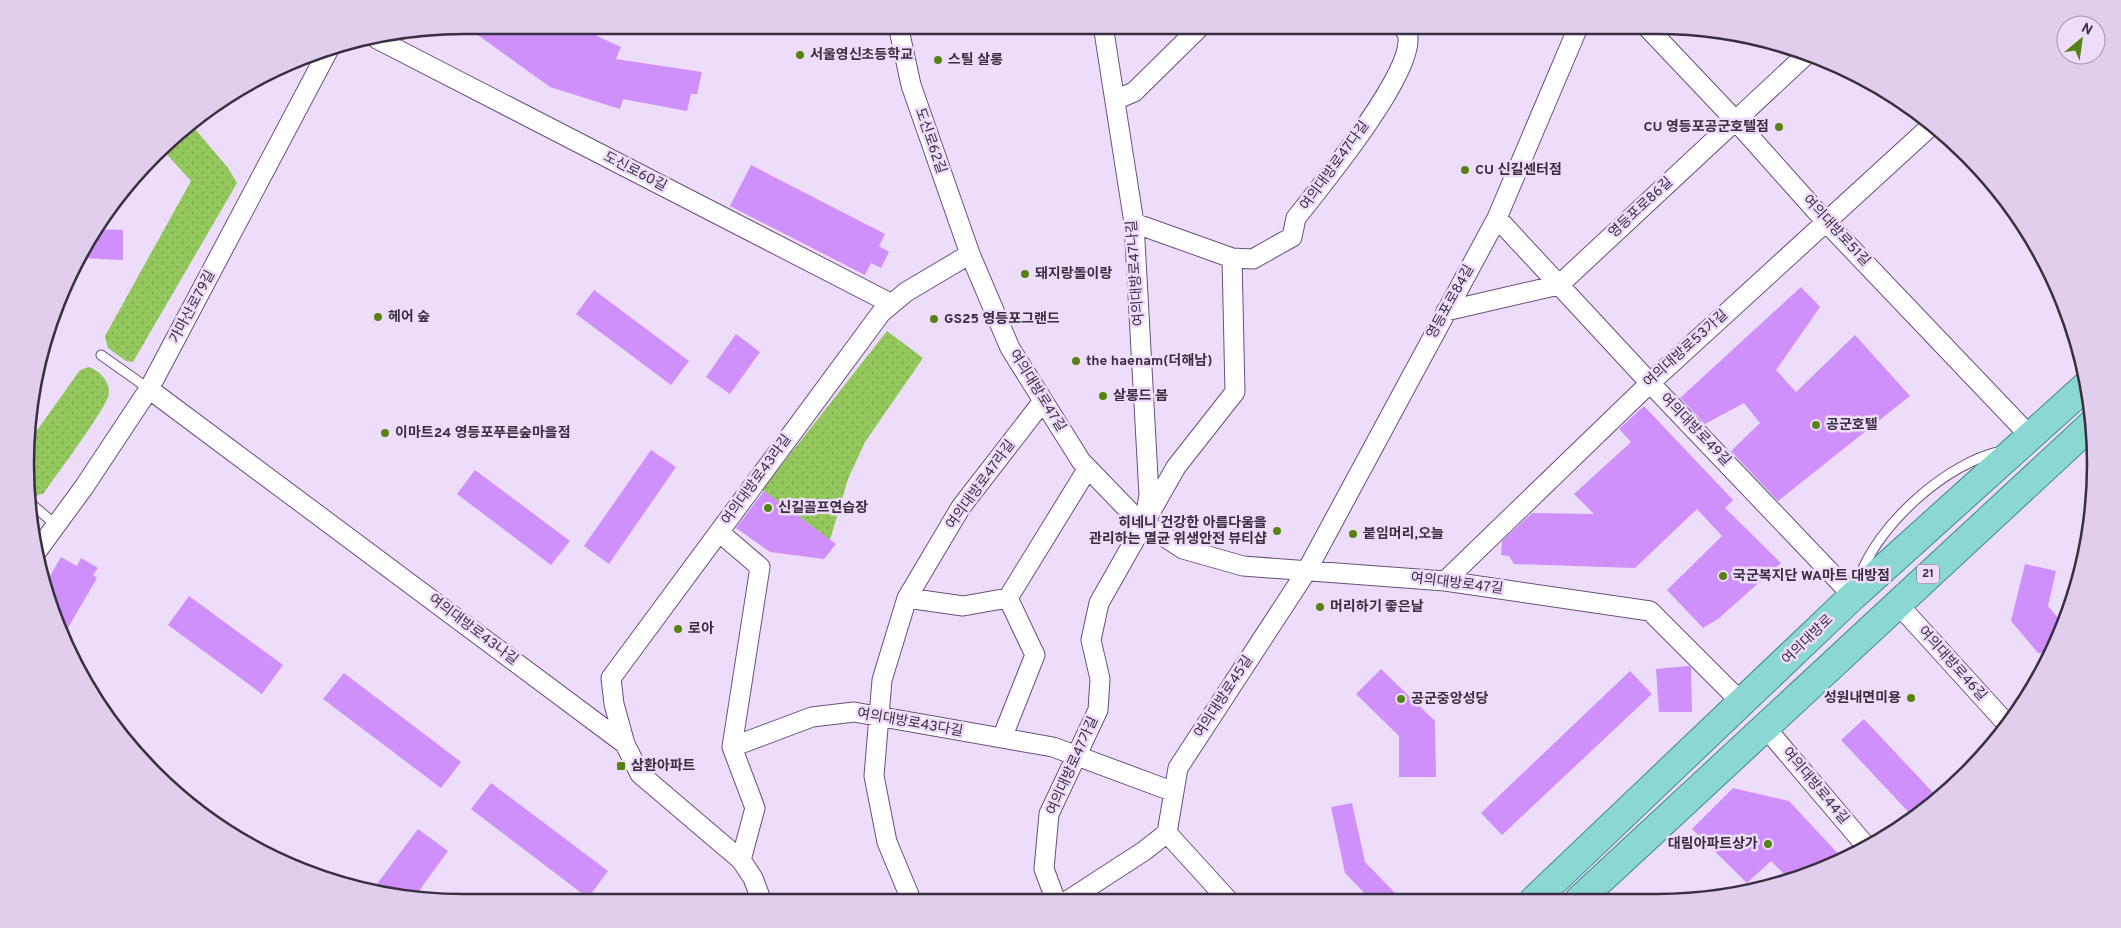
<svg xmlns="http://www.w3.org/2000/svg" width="2121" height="928" font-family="Overpass,'Noto Sans KR',sans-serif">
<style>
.grass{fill:url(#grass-dots)}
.building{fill:#d090fc}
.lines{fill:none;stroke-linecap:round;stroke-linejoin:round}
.lane-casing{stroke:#6a507d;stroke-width:11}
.street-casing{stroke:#6a507d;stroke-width:21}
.primary-casing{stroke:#3c8a8d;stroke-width:30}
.lane{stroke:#fff;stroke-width:9}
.street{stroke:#fff;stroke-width:19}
.primary{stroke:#8bd7d3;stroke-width:28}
.poi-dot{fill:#568311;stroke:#eedcfb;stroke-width:2}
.labels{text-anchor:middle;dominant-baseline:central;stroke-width:5;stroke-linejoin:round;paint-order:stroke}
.shield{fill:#eedcfb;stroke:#70627a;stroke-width:1}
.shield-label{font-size:12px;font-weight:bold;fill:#3a2e42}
.poi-label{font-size:14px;font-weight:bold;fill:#3a2e42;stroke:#eedcfb;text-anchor:start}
.street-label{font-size:14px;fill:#3a2e42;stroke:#eedcfb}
.rim{fill:none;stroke:#3a2e42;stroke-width:2.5}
</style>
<defs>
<pattern id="grass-dots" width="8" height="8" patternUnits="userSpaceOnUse" patternTransform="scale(1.25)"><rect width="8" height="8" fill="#94c85c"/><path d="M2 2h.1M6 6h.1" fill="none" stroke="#7aa34e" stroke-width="1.8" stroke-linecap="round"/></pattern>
</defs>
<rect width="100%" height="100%" fill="#eedcfb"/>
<path class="grass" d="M190,123L228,168L237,183L133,362L126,361L108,348L105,336L191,181L162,149L175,134Z
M887,331L923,358L865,442L848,479L830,540L762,490Z
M89,367C100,371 109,381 109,393C109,405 54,478 44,493L36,496L28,493L25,464L27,439L36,432L80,370Z"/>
<path class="building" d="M464,25H573L621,47L616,59L702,72L697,94H691L687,111L623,99L620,109L550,87Z
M751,165L885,234L879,246L889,252L881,268L871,263L865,275L730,206Z
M96,229L123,230V260L79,258L84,245Z
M1801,287L1820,307L1776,370L1796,392L1855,335L1910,396L1778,501L1731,451L1760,423L1744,403L1705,424L1680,398Z
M594,290L689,361L671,385L576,314Z
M736,334L760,352L730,394L706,377Z
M1644,406L1733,500L1725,508L1781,563L1718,619L1703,628L1667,590L1722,536L1697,509L1635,568L1514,564L1509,556L1501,555L1502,541L1532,513L1594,514L1574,494L1631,442L1619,429Z
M651,450L676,467L609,564L584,546Z
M475,470L570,541L551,565L457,494Z
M764,491L836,544L824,559L770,552L736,528Z
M61,557L77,566L81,558L98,568L93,575L97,578L65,633L46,583Z
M2025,564L2056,571L2048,606L2058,618L2067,617L2050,652L2038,653L2011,621Z
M189,596L283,665L262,694L168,625Z
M1689,666L1691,668L1692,712H1659L1656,669Z
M1381,669L1435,721L1436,777H1399V736L1356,694Z
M1630,671L1652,694L1502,835L1481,813Z
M344,673L461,762L441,788L323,699Z
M1864,719L1938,798L1924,812L1914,818L1841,740Z
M491,783L608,871L588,898L471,809Z
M1733,788L1789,801L1843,859L1825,869L1789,879L1771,861L1747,883L1692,829Z
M1352,803L1365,862L1402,900H1371L1345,873L1331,807Z
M418,829L448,851L416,895L374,888Z"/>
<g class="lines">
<g class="lane-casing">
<path id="lane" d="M101,355L149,389
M29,502L56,525
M1859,579C1876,526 1947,462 2002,451"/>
</g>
<g class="street-casing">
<path id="street" d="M898,25L911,85L970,254L1010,348L1081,461L1136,518L1183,549L1243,566L1445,581L1650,611L1742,703
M1103,25L1134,223L1149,495L1146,513
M1645,25L1735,120L1826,222L2029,435
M377,39L892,304
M1115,100L1134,92L1202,25
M1497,218L1650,383L1853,596
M1134,223L1232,258L1253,259L1292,237L1296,218C1322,185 1411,77 1408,38C1408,34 1404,29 1402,25
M1446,311L1559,285L1808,53
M149,389L625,744L640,774L741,860L753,878L762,902
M719,532L760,567L732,747L755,808L741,860
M35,554L84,487L149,389L330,47
M1445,581L1650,383L1933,124
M907,598L963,606L1008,598
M1008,598L1088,468
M1897,603L2007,724
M1765,727L1866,846
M1002,738L1035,655L1008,598
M625,744L614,704L611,678L881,313L906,292L970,254
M732,747L812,717L854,712L1053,747L1174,792
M1056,901L1044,869L1049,814L1098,710L1100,679L1091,640L1099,603L1176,467L1235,392L1232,258
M1067,901L1144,851L1167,833
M1229,901L1167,833L1178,768L1306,572L1497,218L1579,25
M912,902L887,842L874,776L882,680L907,598L961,507L1043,401"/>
</g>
<g class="primary-casing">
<path id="primary" d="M1534,900L1853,596L2087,385
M1579,900L2093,423"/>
</g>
<use href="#lane" class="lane"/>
<use href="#street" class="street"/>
<use href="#primary" class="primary"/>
</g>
<g class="poi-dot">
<circle cx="800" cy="55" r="5"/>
<circle cx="938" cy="60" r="5"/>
<circle cx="1779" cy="127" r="5"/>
<circle cx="1465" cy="170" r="5"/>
<circle cx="1025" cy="274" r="5"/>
<circle cx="378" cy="317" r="5"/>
<circle cx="934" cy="319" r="5"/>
<circle cx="1076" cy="361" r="5"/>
<circle cx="1103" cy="396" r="5"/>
<circle cx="1816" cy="425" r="5"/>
<circle cx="385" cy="433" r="5"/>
<circle cx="768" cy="508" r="5"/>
<circle cx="1277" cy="531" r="5"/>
<circle cx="1353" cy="534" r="5"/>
<circle cx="1723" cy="576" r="5"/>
<circle cx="1320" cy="607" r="5"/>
<circle cx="678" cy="629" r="5"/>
<circle cx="1911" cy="698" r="5"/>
<circle cx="1401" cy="699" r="5"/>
<rect x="616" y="761" width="10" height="10" rx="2.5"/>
<circle cx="1768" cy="844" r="5"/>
</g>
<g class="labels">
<rect class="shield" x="1917" y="564.5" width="22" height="19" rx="4"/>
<g class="shield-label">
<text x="1928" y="574">21</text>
</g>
<g class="poi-label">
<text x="810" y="55">서울영신초등학교</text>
<text x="948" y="60">스틸 살롱</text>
<text x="1769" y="127" text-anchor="end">CU 영등포공군호텔점</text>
<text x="1475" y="170">CU 신길센터점</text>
<text x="1035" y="274">돼지랑돌이랑</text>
<text x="388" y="317">헤어 숲</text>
<text x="944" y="319">GS25 영등포그랜드</text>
<text x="1086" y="361">the haenam(더해남)</text>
<text x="1113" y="396">살롱드 봄</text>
<text x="1826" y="425">공군호텔</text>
<text x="395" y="433">이마트24 영등포푸른숲마을점</text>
<text x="778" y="508">신길골프연습장</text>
<text x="1267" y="523" text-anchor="end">히네니 건강한 아름다움을<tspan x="1267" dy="16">관리하는 멸균 위생안전 뷰티샵</tspan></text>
<text x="1363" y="534">붙임머리,오늘</text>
<text x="1733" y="576">국군복지단 WA마트 대방점</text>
<text x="1330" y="607">머리하기 좋은날</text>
<text x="688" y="629">로아</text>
<text x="1901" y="698" text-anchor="end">성원내면미용</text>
<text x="1411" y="699">공군중앙성당</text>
<text x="631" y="766">삼환아파트</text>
<text x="1758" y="844" text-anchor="end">대림아파트상가</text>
</g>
<g class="street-label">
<text transform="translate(930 141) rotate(71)">도신로62길</text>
<text transform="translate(1335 166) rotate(-54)">여의대방로47다길</text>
<text transform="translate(635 172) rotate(27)">도신로60길</text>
<text transform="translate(1641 208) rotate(-43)">영등포로86길</text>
<text transform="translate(1836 231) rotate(47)">여의대방로51길</text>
<text transform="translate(1136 273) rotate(-94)">여의대방로47나길</text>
<text transform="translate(1451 302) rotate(-61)">영등포로84길</text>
<text transform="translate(193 307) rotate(-62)">가마산로79길</text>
<text transform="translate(1686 349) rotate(-42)">여의대방로53가길</text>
<text transform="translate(1037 391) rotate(58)">여의대방로47길</text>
<text transform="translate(1695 430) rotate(46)">여의대방로49길</text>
<text transform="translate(757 480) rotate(-54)">여의대방로43라길</text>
<text transform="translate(981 485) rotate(-54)">여의대방로47라길</text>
<text transform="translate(1457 584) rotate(7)">여의대방로47길</text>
<text transform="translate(473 630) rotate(37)">여의대방로43나길</text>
<text transform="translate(1808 640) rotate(-44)">여의대방로</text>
<text transform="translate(1952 664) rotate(48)">여의대방로46길</text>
<text transform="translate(1224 697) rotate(-57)">여의대방로45길</text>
<text transform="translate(910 723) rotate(10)">여의대방로43다길</text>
<text transform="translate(1073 766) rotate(-66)">여의대방로47가길</text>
<text transform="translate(1815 786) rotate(50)">여의대방로44길</text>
</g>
</g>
<path d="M0 0H2121V928H0ZM464 34H1657A430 430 0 0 1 2087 464V464A430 430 0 0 1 1657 894H464A430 430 0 0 1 34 464V464A430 430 0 0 1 464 34Z" fill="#e0ceec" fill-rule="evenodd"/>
<path class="rim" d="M464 34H1657A430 430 0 0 1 2087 464V464A430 430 0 0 1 1657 894H464A430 430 0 0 1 34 464V464A430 430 0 0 1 464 34Z"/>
<g transform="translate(2081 40) rotate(29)"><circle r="24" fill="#eedcfb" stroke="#a696b1"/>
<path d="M0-4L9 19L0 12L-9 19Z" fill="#568311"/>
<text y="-8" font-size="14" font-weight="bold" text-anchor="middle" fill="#3a2e42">N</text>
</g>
</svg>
